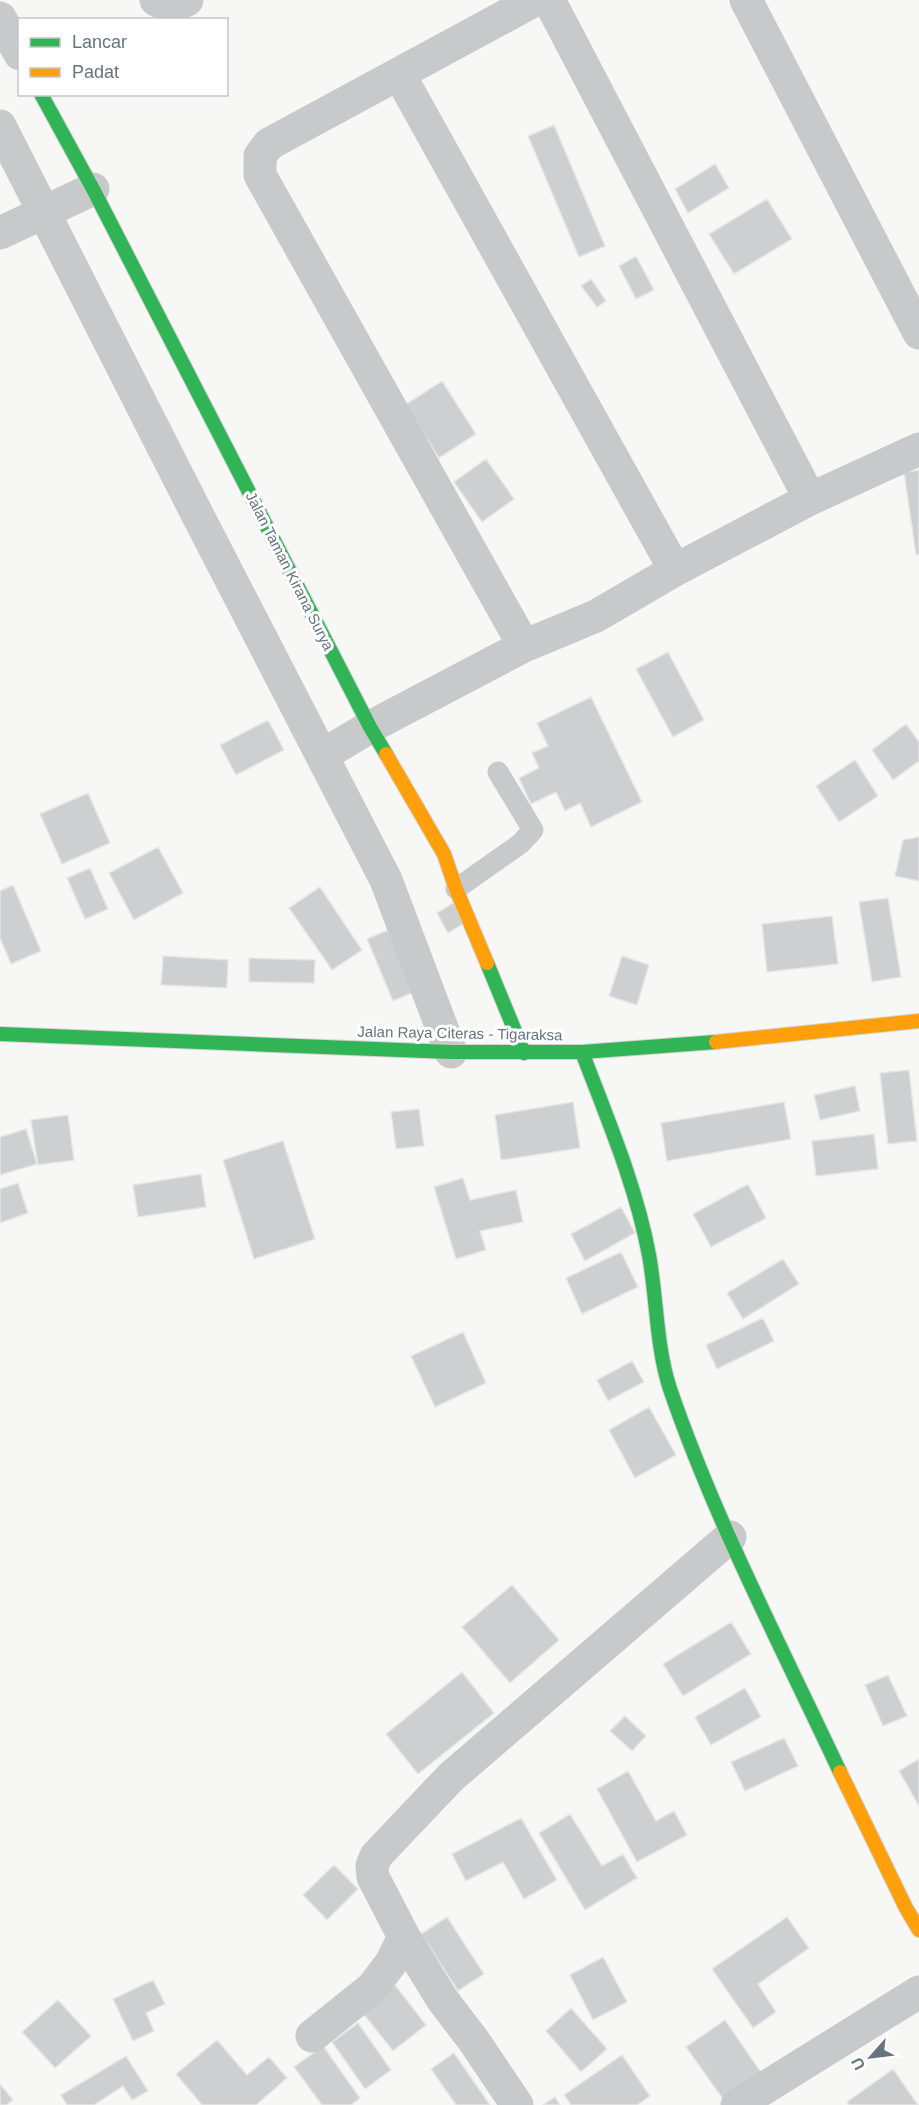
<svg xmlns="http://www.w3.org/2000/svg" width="919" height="2105" font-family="Helvetica,sans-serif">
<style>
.building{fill:#cdcfd0;stroke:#e6e6e6;stroke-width:1.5}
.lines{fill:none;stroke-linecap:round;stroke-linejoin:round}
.fast-casing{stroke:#d2d3d3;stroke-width:16}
.slow-casing{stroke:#d2d3d3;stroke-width:16}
.lane{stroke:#c8c9ca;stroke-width:21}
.street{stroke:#c8c9ca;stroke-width:33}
.fast{stroke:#30b455;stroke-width:14}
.slow{stroke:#ff9f0a;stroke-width:14}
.labels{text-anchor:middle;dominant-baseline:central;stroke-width:6;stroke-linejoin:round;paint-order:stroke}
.street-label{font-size:15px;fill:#66747d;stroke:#fff}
</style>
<rect width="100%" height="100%" fill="#f7f7f6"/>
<path class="building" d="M554,125L605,246L579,257L528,136Z
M715,164L729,188L688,213L675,189Z
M767,199L792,239L734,274L709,234Z
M636,256L654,290L636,299L619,266Z
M591,279L606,301L597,307L581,286Z
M442,381L476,434L439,458L405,405Z
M486,459L514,499L482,522L454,482Z
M919,470V554L916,555L904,472Z
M668,652L704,720L673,737L636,669Z
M591,697L642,802L591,827L580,803L565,811L556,792L531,804L519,778L539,768L532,753L548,746L537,723Z
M268,720L284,750L236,775L220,745Z
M906,724L919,742V761L893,780L872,750Z
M855,760L878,796L839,822L816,786Z
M88,793L110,843L62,864L40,814Z
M919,837V881L895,876L903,840Z
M158,847L183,893L134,920L109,873Z
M90,868L108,909L85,919L67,878Z
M13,885L41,951L11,964L0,938V891Z
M320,887L362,950L332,970L289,908Z
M888,898L901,977L872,982L859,902Z
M456,901L468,921L448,933L437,913Z
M832,916L838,964L767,972L762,924Z
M388,930L414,992L393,1001L367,939Z
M163,956L228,960L227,988L161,985Z
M622,956L649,965L637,1005L609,996Z
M249,958L315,960L314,983L249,982Z
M909,1070L917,1141L888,1144L880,1073Z
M855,1086L860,1111L820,1120L814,1095Z
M573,1102L580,1148L501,1160L495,1115Z
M784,1102L791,1139L667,1161L661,1123Z
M419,1109L424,1146L396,1149L391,1112Z
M68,1115L74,1160L38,1165L31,1120Z
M26,1129L37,1164L0,1175V1137Z
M874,1134L878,1169L816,1176L812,1141Z
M283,1141L315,1239L254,1259L223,1160Z
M201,1174L206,1207L138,1217L133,1185Z
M463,1178L470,1200L516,1190L523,1222L480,1231L486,1250L456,1259L434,1187Z
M18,1183L28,1213L0,1223V1189Z
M748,1184L766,1218L711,1247L693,1214Z
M621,1207L635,1233L585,1261L571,1234Z
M621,1252L638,1287L582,1314L566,1278Z
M783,1259L799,1284L743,1319L727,1293Z
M763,1318L774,1341L717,1369L706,1345Z
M463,1332L486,1383L435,1407L411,1356Z
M632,1361L644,1382L608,1401L597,1380Z
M649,1407L676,1455L635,1478L609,1430Z
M512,1585L559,1640L510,1683L462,1627Z
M731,1622L751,1654L683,1696L663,1664Z
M462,1672L494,1713L418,1774L386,1734Z
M888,1675L907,1716L883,1726L865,1685Z
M745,1688L761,1717L711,1745L695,1717Z
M625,1716L646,1736L632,1751L610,1731Z
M784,1738L798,1766L745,1791L731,1762Z
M919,1759V1806L899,1771Z
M628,1771L656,1821L674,1811L687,1835L637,1862L597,1789Z
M570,1814L602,1866L623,1854L637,1878L585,1910L539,1833Z
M521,1818L557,1880L524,1899L503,1862L466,1881L452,1854Z
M334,1865L358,1889L327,1920L303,1895Z
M447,1917L484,1974L458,1991L421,1934Z
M787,1917L809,1948L758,1984L776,2012L753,2028L712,1969Z
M603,1957L627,2002L593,2020L570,1975Z
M153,1980L165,2004L146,2013L154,2031L133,2041L113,1999Z
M395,1985L426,2025L393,2051L362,2012Z
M58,2000L91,2036L55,2068L22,2032Z
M571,2008L607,2049L581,2072L546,2031Z
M725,2020L763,2075L725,2102L686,2047Z
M358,2023L391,2070L365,2089L332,2042Z
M217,2040L247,2075L269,2057L287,2078L256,2105H202L176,2074Z
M323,2046L360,2098L351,2105H322L294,2067Z
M454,2053L490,2105H456L431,2069Z
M622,2055L650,2096L637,2105H571L564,2095Z
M126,2056L148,2091L132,2100L123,2086L94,2105H67L61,2095Z
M893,2069L918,2105H849L847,2102Z
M0,2084L13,2100L6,2105H0Z
M555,2097L560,2105H543Z"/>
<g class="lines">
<g class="fast-casing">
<path id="fast" d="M41,94L93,189L370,727L386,754
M487,963L524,1053
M0,1034L451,1052H582L716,1042
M582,1052C607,1118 636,1185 649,1255C657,1299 656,1346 670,1389C715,1520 781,1646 840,1772"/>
</g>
<g class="slow-casing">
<path id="slow" d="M386,754L444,854L456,889L487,963
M716,1042L919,1021
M840,1772L906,1908L919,1930"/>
</g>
<path class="lane" d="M456,889L520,844L533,830L498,772"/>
<path class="street" d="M156,0C168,7 176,6 187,0
M549,0L810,499
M746,0L919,333
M0,18L20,54
M399,74L675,570
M0,126L194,508L386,880L451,1052
M0,233L93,189
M524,646L260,175V156L269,144L535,0
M323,755L370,727L524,646L596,616L675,570L810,499L919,449
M312,2036L372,1988L391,1963L404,1937
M517,2105L474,2041L442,1999L404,1937L373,1877L372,1866L376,1856L451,1777L730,1537
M737,2105L919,1992"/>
<use href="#fast" class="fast"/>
<use href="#slow" class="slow"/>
</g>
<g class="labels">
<g class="street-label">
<text transform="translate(290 571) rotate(63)">Jalan Taman Kirana Surya</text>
<text transform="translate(460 1033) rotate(1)">Jalan Raya Citeras - Tigaraksa</text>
</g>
</g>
<rect x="18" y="18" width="210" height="78" fill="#ffffff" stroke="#c2c7cb" stroke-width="1.5"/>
<rect x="30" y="38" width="30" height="9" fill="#30b455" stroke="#c2c7cb" stroke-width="1.5"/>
<text x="72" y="48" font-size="18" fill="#66747d">Lancar</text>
<rect x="30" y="68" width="30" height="9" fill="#ff9f0a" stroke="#c2c7cb" stroke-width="1.5"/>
<text x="72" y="78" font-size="18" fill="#66747d">Padat</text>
<g transform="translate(871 2057) rotate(242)" stroke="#ffffff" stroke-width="4.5" paint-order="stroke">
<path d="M0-4.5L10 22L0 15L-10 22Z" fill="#66747d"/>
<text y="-9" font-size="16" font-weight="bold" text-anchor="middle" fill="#66747d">U</text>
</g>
</svg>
